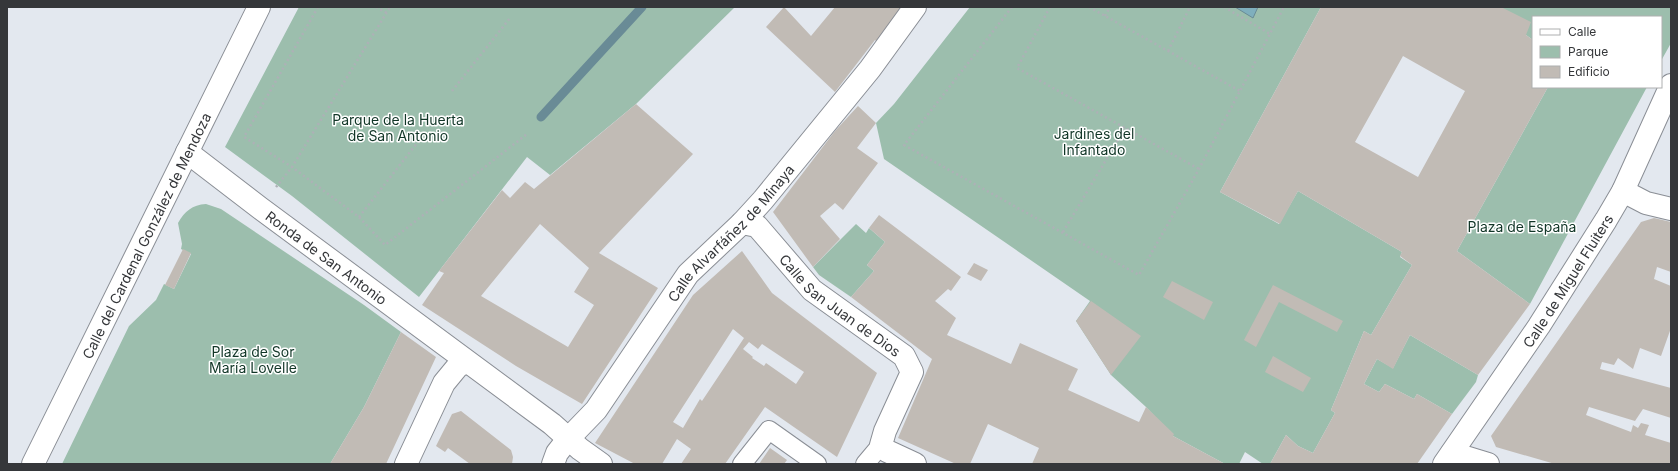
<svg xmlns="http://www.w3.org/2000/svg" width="1678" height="471" font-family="Inter,sans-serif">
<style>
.green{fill:#9cbead}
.water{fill:#7fafbd;stroke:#698b96}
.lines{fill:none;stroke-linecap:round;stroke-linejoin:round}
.stream{stroke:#698b96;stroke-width:9}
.building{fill:#c1bbb5;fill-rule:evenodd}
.pedestrian-casing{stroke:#8a8e95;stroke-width:20}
.minor-casing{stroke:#8a8e95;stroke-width:24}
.path{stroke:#adb1b6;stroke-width:2.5;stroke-dasharray:2 3;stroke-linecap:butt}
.pedestrian{stroke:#fff;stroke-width:18}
.minor{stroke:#fff;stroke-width:22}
.labels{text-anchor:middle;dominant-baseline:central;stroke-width:3;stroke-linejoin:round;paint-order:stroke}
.park-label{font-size:14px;fill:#113627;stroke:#fff}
.street-label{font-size:14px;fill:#35373a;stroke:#fff}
</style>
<rect width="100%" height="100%" fill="#e3e8ef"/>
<path class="green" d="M299,7H735L636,104L550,175L527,157L419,297L292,196L225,147Z
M970,7H1321L1220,192L1279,224L1298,191L1402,252L1400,257L1412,265L1371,335L1364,331L1331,410L1335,413L1313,453L1298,446L1286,435L1270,464H1263L1245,452L1239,464H1225L1173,436L1146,407L1111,375L1076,321L1090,301L884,159L876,123L894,104Z
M1501,7H1671V43L1661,61V17H1533V40L1526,35Z
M1548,87H1647L1530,304L1457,251Z
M206,204L221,209L364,305L401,332L364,407L330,464H62L129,326L156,300L164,284L174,289L191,254L181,249L182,244L178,223C185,211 192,205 206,204Z
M856,224L866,233L869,228L885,242L867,265L874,271L851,297L819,275L813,267Z
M1410,335L1478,375L1476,382L1452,414L1417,394L1414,399L1385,384L1379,392L1364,384L1377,359L1393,368Z"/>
<path class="water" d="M1235,7H1258L1253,18Z"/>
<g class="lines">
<path class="stream" d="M541,117L642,7"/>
</g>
<path class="building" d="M784,7L811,36L835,7H906L877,42L875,40L835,92L766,27Z
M1321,7H1501L1531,22L1526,35L1533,40V87H1548L1457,251L1530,304L1478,375L1410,335L1393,369L1377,359L1364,384L1379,392L1385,384L1414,399L1417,394L1452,414L1417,464H1344L1342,463L1341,464H1270L1286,435L1298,446L1313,453L1335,413L1331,410L1364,331L1371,335L1412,265L1400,256L1402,252L1298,191L1280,224L1220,192ZM1403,56L1465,91L1418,177L1355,142Z
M636,104L693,154L599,253L658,288L582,404L516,366L422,305L444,273L439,271L502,190L510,198L525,182L534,189ZM540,224L589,268L574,292L594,305L568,347L481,296Z
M858,106L876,123L857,148L878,163L843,210L835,203L820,216L840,239L813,267L773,212L835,131Z
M879,215L961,277L951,291L948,289L935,301L956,318L947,335L1011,364L1020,343L1078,369L1068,390L1139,422L1146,407L1174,434L1173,436L1225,464H1032L1039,448L988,424L970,464H956L898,438L932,359L851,297L874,271L867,265L885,242L869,228Z
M1654,218L1671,222V272L1657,267L1654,279L1671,286V328L1661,356L1640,348L1633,369L1618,358L1614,365L1602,362L1600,369L1671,388V418L1643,409L1635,421L1589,407L1586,415L1631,432L1633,425L1638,428L1641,423L1649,425L1645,435L1671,443V464H1555L1496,447L1491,436L1641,222Z
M183,249L191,253L174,289L165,285Z
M742,251L772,293L877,373L837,457L765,407L725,464H681L691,449L677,439L662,464H635L595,443L693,295ZM733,329L744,338L702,401L700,399L683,428L673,422ZM749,342L758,349L762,344L804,372L796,384L766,363L764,366L752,358L753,357L743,349Z
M974,263L988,270L981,281L967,274Z
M1172,281L1213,302L1204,320L1163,297Z
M1273,285L1343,321L1337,332L1279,302L1256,347L1244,340Z
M1091,301L1141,336L1111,375L1076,321Z
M401,332L436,357L386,464H330L364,407Z
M1273,356L1311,378L1303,392L1265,372Z
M461,411L511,450L513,457L512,464H470L448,448L445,452L436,446L452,414Z
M770,448L787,460L784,464H759Z"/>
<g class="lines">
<g class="pedestrian-casing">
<path id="pedestrian" d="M742,464L769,430L817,464
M865,464L881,445"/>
</g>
<g class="minor-casing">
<g id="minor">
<path id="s1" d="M187,152L260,208L552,424L580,449L601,464"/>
<path d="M1623,191L1646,203L1671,209"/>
<path id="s2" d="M742,223L757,226L812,290L904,356L912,372L885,431L881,445L887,451L915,464"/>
<path d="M1452,453L1488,464"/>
<path id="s3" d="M33,464L259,7"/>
<path d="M406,464L444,383L458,366L467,362"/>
<path id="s4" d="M553,464L557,453L568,439L596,410L688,274L742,223L763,200L870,69L915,7"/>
<path id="s5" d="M1444,464L1539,326L1606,220L1623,191L1671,85"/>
</g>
</g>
<path class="path" d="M318,7L244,137L292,167L359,217L385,245L527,134
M376,7L387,13
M1012,7L904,145L1139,275L1199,169L1284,7
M1050,7L1017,68L1199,169
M1089,7L1240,91
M1224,7L1270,34
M1105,16L1110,7
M1168,51L1190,7
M452,91L510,18
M276,187L292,167L390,7
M359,217L421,138
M1063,232L1125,128"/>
<use href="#pedestrian" class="pedestrian"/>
<use href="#minor" class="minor"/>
</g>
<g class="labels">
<g class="park-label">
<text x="398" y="119">Parque de la Huerta<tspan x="398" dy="16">de San Antonio</tspan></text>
<text x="1094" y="133">Jardines del<tspan x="1094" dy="16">Infantado</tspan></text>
<text x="1522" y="226">Plaza de España</text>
<text x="253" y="351">Plaza de Sor<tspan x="253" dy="16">María Lovelle</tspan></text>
</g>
<g class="street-label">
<text stroke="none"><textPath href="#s4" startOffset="293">Calle Alvarfáñez de Minaya</textPath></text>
<text stroke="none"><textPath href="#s3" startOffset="255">Calle del Cardenal González de Mendoza</textPath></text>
<text stroke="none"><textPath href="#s1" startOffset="175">Ronda de San Antonio</textPath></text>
<text stroke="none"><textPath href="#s5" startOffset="221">Calle de Miguel Fluiters</textPath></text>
<text stroke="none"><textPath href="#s2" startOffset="131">Calle San Juan de Dios</textPath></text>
</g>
</g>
<rect width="1678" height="471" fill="none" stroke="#35373a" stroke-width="16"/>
<rect x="1532" y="16" width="130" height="72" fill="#ffffff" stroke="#aeafb0"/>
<rect x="1540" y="29" width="20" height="6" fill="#ffffff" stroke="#aeafb0"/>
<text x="1568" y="36" font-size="12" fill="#35373a">Calle</text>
<rect x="1540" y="46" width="20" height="12" fill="#9cbead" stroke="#aeafb0"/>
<text x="1568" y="56" font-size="12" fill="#35373a">Parque</text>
<rect x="1540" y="66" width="20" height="12" fill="#c1bbb5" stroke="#aeafb0"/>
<text x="1568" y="76" font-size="12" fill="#35373a">Edificio</text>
</svg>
